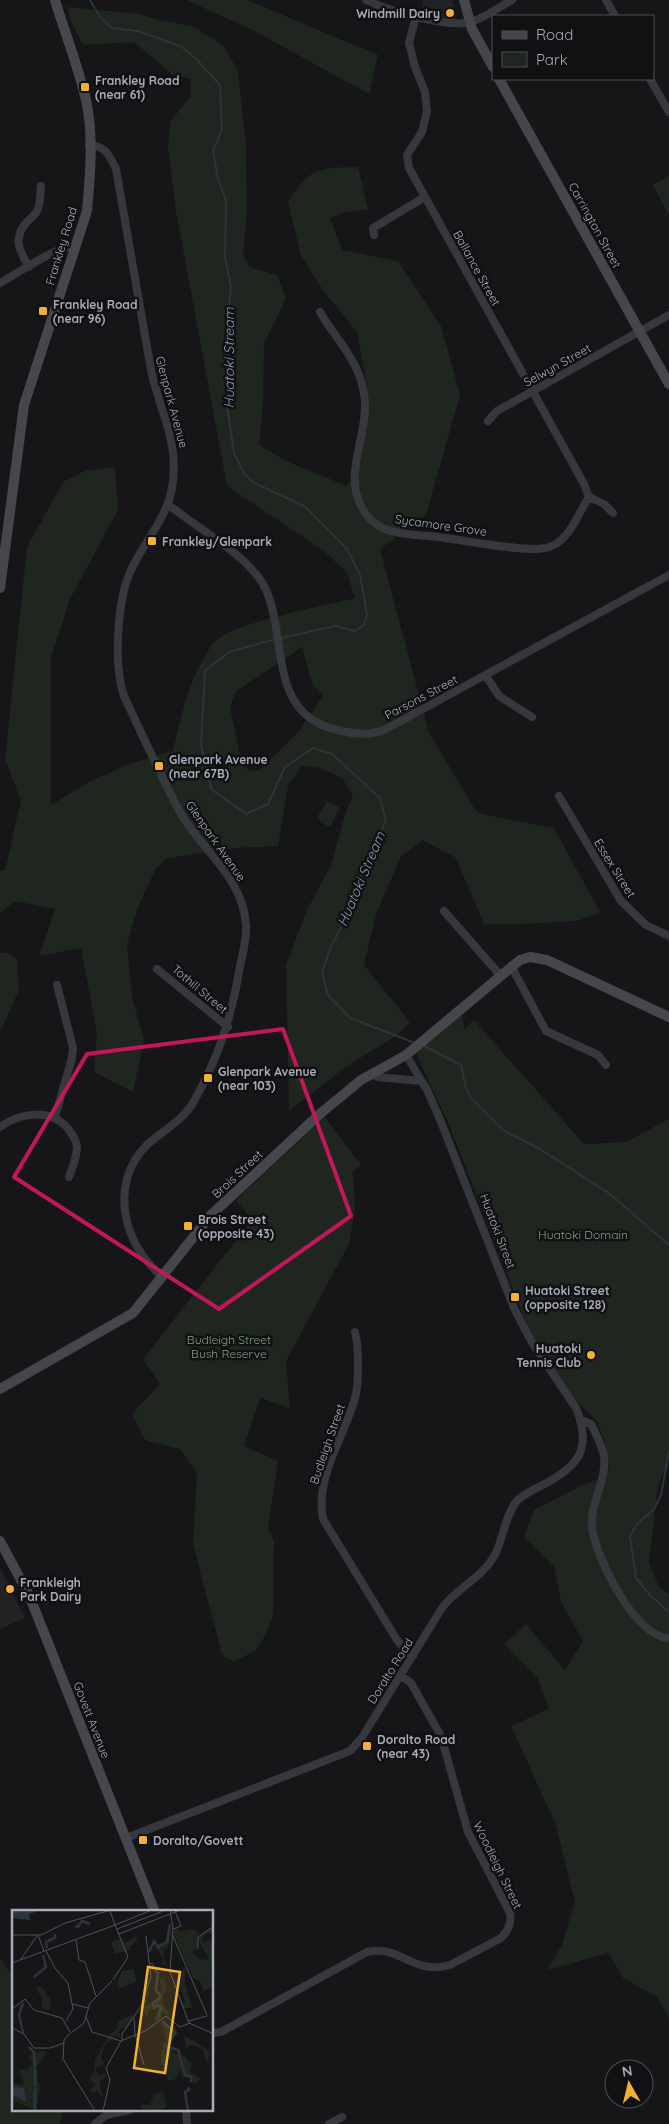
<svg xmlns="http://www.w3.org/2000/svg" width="669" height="2124" font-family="Quicksand,sans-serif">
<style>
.built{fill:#222225}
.green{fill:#1e261f;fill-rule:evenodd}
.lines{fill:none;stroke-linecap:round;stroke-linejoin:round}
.stream{stroke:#2c353c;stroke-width:2}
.street{stroke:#37383d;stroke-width:8}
.secondary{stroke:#45474d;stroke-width:10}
.marked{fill:none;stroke:#c2185b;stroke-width:4;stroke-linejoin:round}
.poi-dot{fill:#f2b134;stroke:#111113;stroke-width:2}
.labels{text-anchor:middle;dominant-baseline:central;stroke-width:5;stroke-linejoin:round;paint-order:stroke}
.poi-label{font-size:12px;font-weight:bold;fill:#a8adb8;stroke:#111113;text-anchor:start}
.street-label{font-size:12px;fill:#a8adb8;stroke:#111113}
.park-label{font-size:12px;fill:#7fa381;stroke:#111113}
.water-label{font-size:14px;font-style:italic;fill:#7f9bb3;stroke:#111113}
.inset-river{fill:none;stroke:#2c353c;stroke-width:2.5}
.inset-road{fill:none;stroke:#505258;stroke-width:1}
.view{fill:#f2b134;fill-opacity:0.15;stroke:#f2b134;stroke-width:2.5}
.inset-edge{fill:none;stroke:#a8adb8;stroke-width:2.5}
</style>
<rect width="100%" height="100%" fill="#161618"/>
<path class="built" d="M422,0H452L456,17L453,20L445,19L424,13Z
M0,1567L25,1618L0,1629Z"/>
<path class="green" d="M186,0H247L378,55L369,94L251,29Z
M67,7L140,14L158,20L192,26L223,45L238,71L246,146L247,212L243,255L250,267L277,275L286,298L264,344L263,401L259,445L288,462L347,486L360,455L368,392L357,332L325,293L301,256L288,201C310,167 320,168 358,167L368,209L345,212L330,218L342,250L398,261L441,326L460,395L426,515L380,549L429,733L474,808L481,814L554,828L600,912L577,921L518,924H484L456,858L423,840L400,858L376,914L364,965L410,1022L399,1034L347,1066L289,1111L286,965L307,910L332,863L344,817L353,795L342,778L321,768L302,766L288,785L278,846L236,848L167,858L156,868L138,907L127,944L132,997L144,1040L133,1092L94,1072L97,1033L81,948L39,956L55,909L15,901L0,914V871L5,870L21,801L5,759L27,547L63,482L85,471L115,467L118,510L70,599L51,657V805L89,782L132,763L173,751C181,718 187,684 206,655C208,651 211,645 214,642C232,623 327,605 355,598L347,573L324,551L227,486L176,211L168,148L170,122L190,97L191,79L173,75L134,42L83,45L71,21ZM302,647L312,684L323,696L299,731L260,770L249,771L241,760L230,708L236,691Z
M669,176V215L653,185Z
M327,801L340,808L330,827L320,822L318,816Z
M0,953H9L17,959L19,990L0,1032Z
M462,1015L464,1029L474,1020L583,1143L588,1144L626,1142L669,1119V1456L657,1491L649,1563L659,1587L669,1594V2018L657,1997L623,1978L609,1953L547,1970L562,1945L575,1902L556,1825L511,1726L549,1709L538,1679L504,1644L526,1624L565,1670L583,1641L561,1602L554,1567L524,1537L534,1510L583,1485L604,1477L609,1469L605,1441L596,1420L566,1391L530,1333L448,1122L419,1061L417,1052Z
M325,1117L361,1165L353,1172L355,1207L349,1244L286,1361L290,1408L260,1398L244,1446L278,1461L268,1528L274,1541L273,1616L266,1634L256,1650L234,1662L222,1655L193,1543L197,1473L180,1449L145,1440L132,1414L160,1384L143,1359L252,1220L236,1200Z
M0,1958L14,1979V2110H63L60,2124H0Z"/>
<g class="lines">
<path class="stream" d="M90,0L100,17L112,28L138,31L182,47L197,60L220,85L222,130L213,151L218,179L226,201L225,257L231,287L227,327V405L234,453L245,475L254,483L304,506L347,549L360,575L367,614L364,625L355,631L335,626L281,638
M276,639L229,652L205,671L201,745L211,789L246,814L268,804L285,767L313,748L332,754L380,798L386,820L355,889L341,928L331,946L322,973L328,995L350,1018L415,1043
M424,1046L461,1065L466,1089L471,1098L503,1130L540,1149L610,1194L669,1245
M669,1452L661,1495L654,1509L636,1525L630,1537L636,1578L651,1596L669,1612"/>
<path class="street" d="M366,0C389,11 447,28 471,22C485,18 499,7 512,0
M606,0L615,16
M416,16L409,43L415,67L425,92L427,111L422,132L407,155L409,168L584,484L589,497L604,504L613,513
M650,79L669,112
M89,145C106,146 109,155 116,169L151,370C160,413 180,442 172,488C167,517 146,540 133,566C117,596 113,664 124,696C142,735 160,774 180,812C202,851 243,877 246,925C247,938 243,953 240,966C232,1015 219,1057 194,1101C183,1121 163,1130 147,1145C108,1183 123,1246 163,1277
M374,235L373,228L425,197
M29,267C20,252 13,240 25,224C28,220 33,217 36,213C41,205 40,195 41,186
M0,283C15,275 61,243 75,247
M320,312C338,343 362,362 365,402C367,436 344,474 361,506C366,516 375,525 385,529C403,536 426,535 445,538C475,542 506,549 536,549C542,549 548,548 554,545C571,536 579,512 589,497
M488,421L497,411L669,315
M168,504C196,528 245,553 263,584C290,633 264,713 337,730C354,734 370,736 386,729L669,575
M486,676L499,696L532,717
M559,796L621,901L646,925L669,936
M444,911L500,975
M511,966L546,1031L598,1055L606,1065
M157,969L228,1027
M374,1074L377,1077L421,1081
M55,1117L72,1058L73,1048L57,985
M0,1127C21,1112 52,1108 69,1130C73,1135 76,1141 77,1147C77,1158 72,1168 69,1177
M355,1332C359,1347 359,1383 355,1398C344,1438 315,1476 323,1519L397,1640L408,1653L413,1656
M581,1420L591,1424C596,1434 602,1445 604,1456C607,1481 590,1502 592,1527C595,1556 636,1639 669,1638
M126,1838L350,1751L361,1739L442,1608C456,1589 480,1579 493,1558C504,1541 503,1519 516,1502C522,1495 532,1490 541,1486C578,1467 593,1450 576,1408L531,1341L514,1308L439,1117L427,1090L406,1055
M212,2033L221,2032L367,1952C399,1944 414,1976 450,1965L501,1938C508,1931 512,1923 510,1913L468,1832L441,1736L411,1683L400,1675
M186,2110L187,2124
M95,2124L106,2115L130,2110
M329,2124L342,2117"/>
<path class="secondary" d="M464,0L472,29L493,67
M499,79L669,384
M0,588L24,405L87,211C90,176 94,135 86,100C78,66 65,33 55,0
M0,1389L133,1313L211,1215L321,1113L361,1080L406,1055L520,960L530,957L547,960L669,1017
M0,1541L29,1595L155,1912"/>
</g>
<path class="marked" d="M283,1029L351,1216L219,1309L14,1177L87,1054Z"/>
<g class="poi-dot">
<circle cx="450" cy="13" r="5"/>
<rect x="80" y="82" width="10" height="10" rx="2.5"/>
<rect x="38" y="306" width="10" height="10" rx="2.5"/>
<rect x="147" y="536" width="10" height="10" rx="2.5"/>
<rect x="154" y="761" width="10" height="10" rx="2.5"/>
<rect x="203" y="1073" width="10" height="10" rx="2.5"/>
<rect x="183" y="1221" width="10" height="10" rx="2.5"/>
<rect x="510" y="1292" width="10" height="10" rx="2.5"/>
<circle cx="591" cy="1355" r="5"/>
<circle cx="10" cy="1589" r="5"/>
<rect x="362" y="1741" width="10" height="10" rx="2.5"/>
<rect x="138" y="1835" width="10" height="10" rx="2.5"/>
</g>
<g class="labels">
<g class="poi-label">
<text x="440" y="13" text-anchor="end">Windmill Dairy</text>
<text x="95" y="80">Frankley Road<tspan x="95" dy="14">(near 61)</tspan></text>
<text x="53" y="304">Frankley Road<tspan x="53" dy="14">(near 96)</tspan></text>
<text x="162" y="541">Frankley/Glenpark</text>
<text x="169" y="759">Glenpark Avenue<tspan x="169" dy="14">(near 67B)</tspan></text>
<text x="218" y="1071">Glenpark Avenue<tspan x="218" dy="14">(near 103)</tspan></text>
<text x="198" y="1219">Brois Street<tspan x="198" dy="14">(opposite 43)</tspan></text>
<text x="525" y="1290">Huatoki Street<tspan x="525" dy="14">(opposite 128)</tspan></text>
<text x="581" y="1348" text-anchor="end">Huatoki<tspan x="581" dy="14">Tennis Club</tspan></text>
<text x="20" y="1582">Frankleigh<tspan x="20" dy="14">Park Dairy</tspan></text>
<text x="377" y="1739">Doralto Road<tspan x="377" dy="14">(near 43)</tspan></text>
<text x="153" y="1840">Doralto/Govett</text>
</g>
<g class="street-label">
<text transform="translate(595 225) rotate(61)">Carrington Street</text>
<text transform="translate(61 246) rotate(-73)">Frankley Road</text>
<text transform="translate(477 268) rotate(61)">Ballance Street</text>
<text transform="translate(557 365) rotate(-29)">Selwyn Street</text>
<text transform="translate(172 402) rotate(75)">Glenpark Avenue</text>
<text transform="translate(441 525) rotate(8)">Sycamore Grove</text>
<text transform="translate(421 697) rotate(-28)">Parsons Street</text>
<text transform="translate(216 841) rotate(55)">Glenpark Avenue</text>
<text transform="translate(615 868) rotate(58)">Essex Street</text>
<text transform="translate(200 989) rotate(40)">Tothill Street</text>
<text transform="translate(237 1174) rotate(-43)">Brois Street</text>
<text transform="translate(498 1231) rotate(69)">Huatoki Street</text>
<text transform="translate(327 1444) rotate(-71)">Budleigh Street</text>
<text transform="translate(390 1671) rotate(-58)">Doralto Road</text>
<text transform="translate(92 1720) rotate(69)">Govett Avenue</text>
<text transform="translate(498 1865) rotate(64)">Woodleigh Street</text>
</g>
<g class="park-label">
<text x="583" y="1234">Huatoki Domain</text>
<text x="229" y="1339">Budleigh Street<tspan x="229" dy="14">Bush Reserve</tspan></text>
</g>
<g class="water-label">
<text transform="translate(229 358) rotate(-90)">Huatoki Stream</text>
<text transform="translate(361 879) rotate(-67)">Huatoki Stream</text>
</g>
</g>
<g transform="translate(12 1910)">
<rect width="201" height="201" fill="#161618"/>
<path d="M201,17V24L194,23L190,30L192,34L196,30L201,33V52L198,51L201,54L198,57L201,77L191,81L188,71L181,68L161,22L165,18L168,22L178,19L185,21V39L180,42L188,49L197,50L186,29L194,20ZM159,19L158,34L151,42L154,54L150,55L151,48L144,37L148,33L153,35L155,21ZM124,26L126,29L118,37L119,40L103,44L99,32L108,29L113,33ZM174,56L173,73L180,97L178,98H172L170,93L173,92L166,71L169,73V62ZM139,58L147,62L145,80L149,83L148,69L152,68L155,79L150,86L151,95L158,105L153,104L150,100L149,109L142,112L147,97L137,100L135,110L132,101L128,100L136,81L138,82L133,96L149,88L143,82L144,63ZM122,59L124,72L108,78L104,75L110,61ZM23,76L30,77L39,91L37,101L30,97V89ZM120,104L122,107L114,118L107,119L108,127L103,125L93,135L89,146L92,154L83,158L87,166L92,163L94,167L87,172L91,187L85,181L79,183L78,180L84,175L77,169L82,162L83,150L98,124L105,119L106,112ZM151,109L156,116L164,117L166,124L159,129L157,137L165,145L167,138L170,146L175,147L176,153L179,150L178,162L189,169L183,174L178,167L170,168L169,160L162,170L156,171L154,157L149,154V139H153L150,134L155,131L149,111ZM172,125L198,141L196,155L190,138L178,135L174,140ZM17,136L24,143L32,140L34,143L24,158L28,179L24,200L3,192L0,187V173L12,175L7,159L15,160L20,154L17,146L21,142ZM151,182L155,197L146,201H132L128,195H138L142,185Z" fill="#1e261f"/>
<path d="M0,0H29L17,4L18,10L0,8ZM4,177L12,178L14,192L0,184V179Z" fill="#2c353c"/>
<path class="inset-river" d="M63,16L66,17L70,11L78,14M35,38L34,32L43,28V24M137,42L142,31L146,37L155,32L158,14M139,53L146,63L144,80L149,87L141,93L142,98L146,95L149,98L146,108M22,67L34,57L31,45M151,112L163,122L156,137L166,140L173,165L179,167V172M11,123L7,104L11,93M17,137L22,142L23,157M23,176V158M176,177L177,180L173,182L176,201M23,178V201"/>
<path class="inset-road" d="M158,0L161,18L158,62L177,113L202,124M98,1L103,15L140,0M105,19L154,0M161,19L169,16L163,1M107,24L168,0M0,25H29L53,13L99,0M26,25L32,41M161,26L195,105M64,30L67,50L73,52L84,86M186,39V27L202,16M34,41L43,58L56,73L61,99L54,111M9,49L25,26M0,53L103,15L116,47L101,70M60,94L76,98M0,99L13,89L22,100L50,108L58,122M74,107L80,122L109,131M122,108L123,124L132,155M177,111L195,106M0,118L12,124L22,138H38L52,133M58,123L52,130L51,149L83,201M59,123L72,113L78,93L100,71M110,130V124L129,96L139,67L134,26M109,131L133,121L154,106L168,117L178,113M91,201L98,170L94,158L109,131"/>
<path class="view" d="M136,57L168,62L153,163L122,158Z"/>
<rect width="201" height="201" class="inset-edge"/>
</g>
<rect x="492" y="15" width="162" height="65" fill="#111113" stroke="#4d4f55"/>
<rect x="502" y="31" width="25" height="8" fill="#45474d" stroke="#4d4f55"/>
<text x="536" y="40" font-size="15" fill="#a8adb8">Road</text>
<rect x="502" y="52" width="25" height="15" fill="#1e261f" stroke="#4d4f55"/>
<text x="536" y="65" font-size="15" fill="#a8adb8">Park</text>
<g transform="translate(629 2084) rotate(352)"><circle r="24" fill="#111113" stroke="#4d4f55"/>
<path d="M0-4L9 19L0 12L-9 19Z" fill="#f2b134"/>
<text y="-8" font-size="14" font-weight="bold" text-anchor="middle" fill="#a8adb8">N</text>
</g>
</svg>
